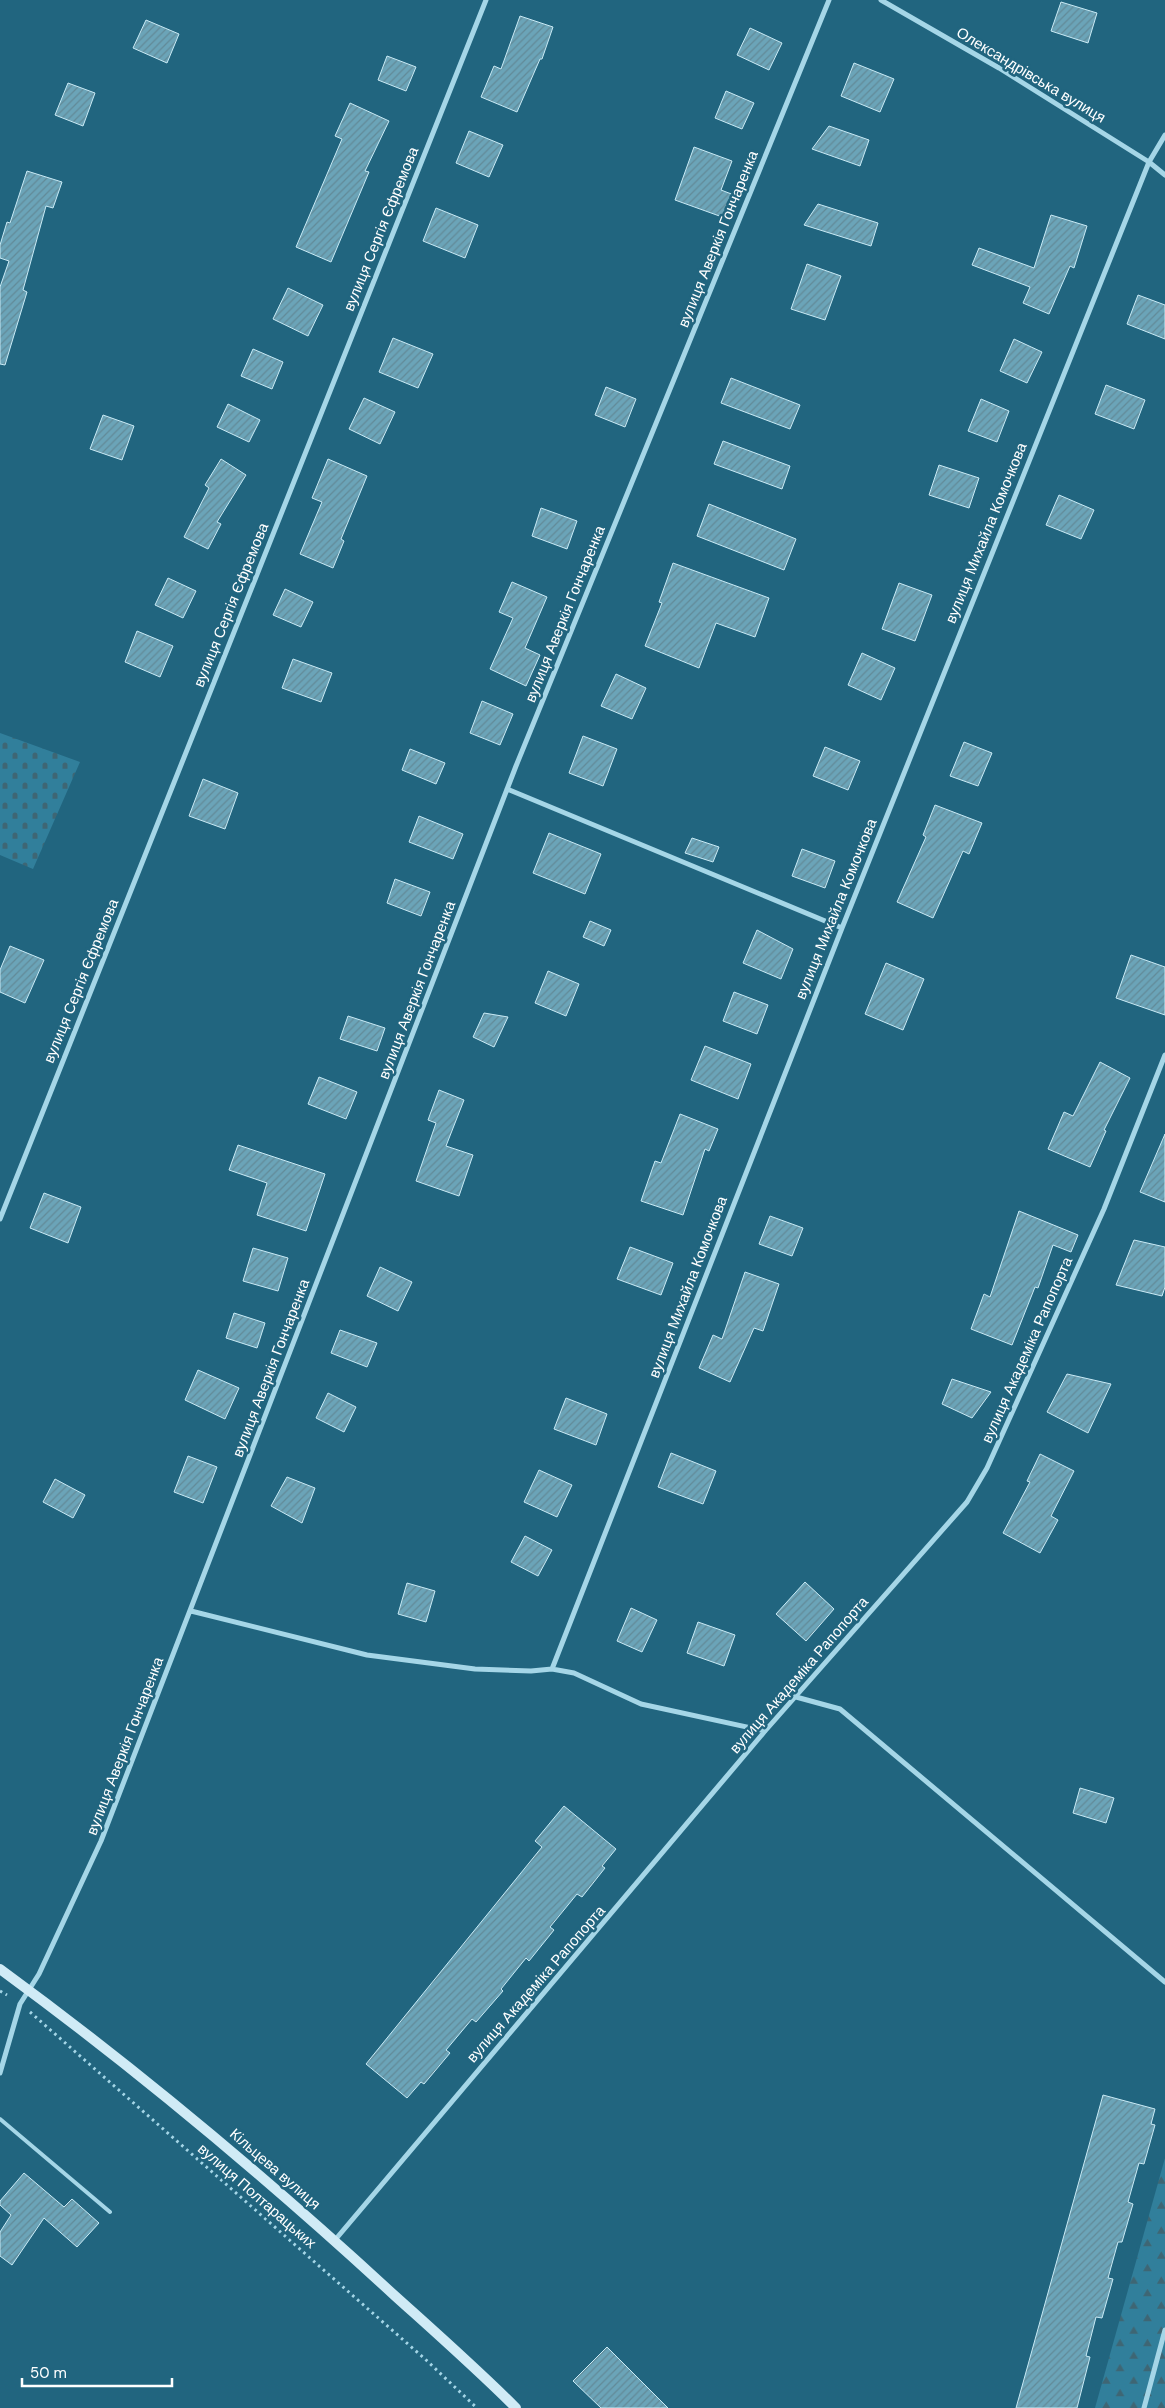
<svg xmlns="http://www.w3.org/2000/svg" width="1165" height="2408" font-family="'DM Sans',sans-serif">
<style>
.forest{fill:url(#forest-firs)}
.cemetery{fill:url(#cemetery-stones)}
.building{fill:url(#building-hatch);stroke:#c9eaf5}
.lines{fill:none;stroke-linecap:round;stroke-linejoin:round}
.path{stroke:#a5d6e7;stroke-width:3;stroke-dasharray:2.5 4;stroke-linecap:butt}
.service{stroke:#a5d6e7;stroke-width:4}
.minor{stroke:#a5d6e7;stroke-width:5}
.secondary{stroke:#d0ebf6;stroke-width:10}
.labels{text-anchor:middle;dominant-baseline:central;stroke-width:5;stroke-linejoin:round;paint-order:stroke}
.street-label{font-size:15px;fill:#fff;stroke:#21657f}
</style>
<defs>
<pattern id="forest-firs" width="22" height="20" patternUnits="userSpaceOnUse" patternTransform="scale(1.25)"><rect width="22" height="20" fill="#317f9b"/><path d="M5 1l3.5 6h-7zM16 11l3.5 6h-7z" fill="#3e6674"/></pattern>
<pattern id="cemetery-stones" width="16" height="16" patternUnits="userSpaceOnUse" patternTransform="scale(1.25)"><rect width="16" height="16" fill="#317f9b"/><path d="M2 7V4a2 2 0 0 1 4 0v3zM10 15v-3a2 2 0 0 1 4 0v3z" fill="#3e6674"/></pattern>
<pattern id="building-hatch" width="6" height="6" patternUnits="userSpaceOnUse" patternTransform="scale(1.25)"><rect width="6" height="6" fill="#6ba4b8"/><path d="M-1 1l2-2M0 6l6-6M5 7l2-2" fill="none" stroke="#628a98"/></pattern>
</defs>
<rect width="100%" height="100%" fill="#21657f"/>
<path class="forest" d="M1165,2158V2408H1095Z"/>
<path class="cemetery" d="M0,733L80,762L33,869L0,855Z"/>
<path class="building" d="M1061,2L1097,13L1088,43L1051,31Z
M520,16L553,27L542,59H540L517,112L481,97L494,66L501,69Z
M146,20L179,34L167,63L133,48Z
M750,28L782,43L769,70L737,55Z
M387,56L416,67L406,91L378,80Z
M854,63L894,79L880,112L841,96Z
M68,83L95,93L83,126L55,115Z
M726,91L754,103L742,129L715,118Z
M350,103L389,121L365,171L369,172L331,262L296,247L342,139L335,136Z
M829,126L869,140L860,166L812,149Z
M469,131L503,145L489,177L456,163Z
M694,147L732,161L721,190L734,195L725,218L675,200Z
M27,171L62,182L53,208L46,206L23,290L27,292L5,365L0,364V287L9,261L0,258V245L7,222L10,223Z
M818,204L878,223L871,246L804,225Z
M436,208L478,225L465,258L423,241Z
M1051,215L1087,226L1074,268L1070,266L1049,314L1023,303L1030,287L972,265L979,248L1034,268Z
M807,264L841,276L825,320L791,309Z
M288,288L323,305L308,336L273,319Z
M1138,295L1165,305V339L1127,324Z
M393,338L433,354L418,388L379,372Z
M1014,339L1042,352L1027,383L1000,371Z
M253,349L283,362L272,389L241,376Z
M731,378L800,405L790,429L721,403Z
M1106,385L1145,400L1134,429L1095,414Z
M606,387L636,399L625,427L595,415Z
M364,398L395,412L380,444L349,429Z
M981,399L1009,411L997,442L968,431Z
M228,404L260,420L249,442L217,427Z
M103,415L134,426L122,460L90,449Z
M723,441L790,466L782,489L714,464Z
M221,459L246,475L217,522L221,524L208,549L184,537L209,488L205,485Z
M328,459L367,476L341,539L344,541L333,568L300,554L322,502L312,498Z
M939,465L979,478L969,508L929,495Z
M1059,495L1094,510L1081,539L1046,525Z
M709,504L796,539L784,570L697,536Z
M541,508L577,521L567,549L532,536Z
M673,563L769,598L755,637L716,623L699,668L645,646L662,603L659,602Z
M168,578L196,591L183,618L155,605Z
M512,582L547,597L525,648L540,655L526,686L490,669L513,618L499,612Z
M899,583L932,595L915,641L882,629Z
M285,589L313,602L301,627L273,615Z
M137,631L173,646L160,677L125,662Z
M862,653L895,668L881,700L848,685Z
M293,659L332,673L321,702L282,688Z
M616,674L646,688L632,719L601,706Z
M482,701L513,714L500,745L470,733Z
M583,736L617,749L603,786L569,773Z
M964,742L992,753L978,786L950,776Z
M825,747L860,761L848,790L813,776Z
M410,749L445,763L436,784L402,770Z
M203,779L238,793L225,829L189,816Z
M935,805L982,823L969,854L963,851L933,918L897,902L926,837L923,835Z
M419,816L463,834L453,859L409,842Z
M549,833L601,854L585,894L533,873Z
M692,838L719,847L713,862L685,853Z
M802,849L835,861L825,888L792,876Z
M395,879L430,892L421,916L387,903Z
M590,921L611,930L604,946L583,937Z
M757,930L793,949L781,979L743,963Z
M10,946L44,960L25,1003L0,992V970Z
M1131,955L1165,967V1015L1116,998Z
M886,963L924,979L903,1030L865,1014Z
M548,971L579,984L566,1016L535,1003Z
M734,992L768,1005L757,1034L723,1021Z
M484,1013L508,1017L494,1047L473,1037Z
M348,1016L385,1028L377,1051L340,1039Z
M705,1046L751,1064L738,1099L691,1080Z
M1100,1062L1130,1078L1104,1130L1106,1131L1090,1167L1048,1149L1064,1112L1073,1116Z
M319,1077L357,1092L346,1119L308,1104Z
M439,1090L464,1100L446,1146L473,1155L459,1196L416,1181L436,1123L428,1120Z
M680,1114L718,1129L709,1151L705,1149L683,1215L641,1201L655,1161L661,1163Z
M1165,1134V1202L1140,1192Z
M238,1145L325,1174L306,1231L257,1215L267,1183L229,1170Z
M44,1193L81,1207L68,1243L30,1228Z
M1019,1211L1078,1235L1071,1252L1053,1245L1038,1288L1035,1287L1012,1345L971,1329L984,1294L990,1297Z
M770,1216L803,1228L792,1256L759,1244Z
M1134,1240L1165,1247V1287L1162,1296L1116,1285Z
M630,1247L673,1263L661,1295L617,1279Z
M253,1248L288,1258L278,1291L243,1281Z
M380,1267L412,1282L398,1311L367,1296Z
M745,1272L779,1284L763,1331L754,1328L730,1382L699,1368L713,1335L722,1339Z
M234,1313L265,1323L257,1348L226,1338Z
M340,1330L377,1343L367,1367L331,1353Z
M198,1370L239,1388L225,1419L185,1400Z
M1067,1374L1111,1384L1088,1433L1047,1412Z
M952,1379L991,1392L972,1418L942,1404Z
M328,1393L356,1407L344,1432L316,1418Z
M566,1398L607,1414L596,1445L554,1429Z
M671,1453L716,1471L703,1504L658,1487Z
M1040,1454L1074,1471L1051,1516L1058,1520L1040,1553L1003,1533L1030,1482L1027,1481Z
M188,1456L217,1467L203,1503L174,1492Z
M539,1470L572,1485L557,1517L524,1502Z
M287,1477L315,1488L302,1523L271,1506Z
M55,1479L85,1495L73,1518L43,1502Z
M525,1536L552,1550L538,1576L511,1562Z
M805,1582L834,1609L806,1641L776,1614Z
M407,1583L435,1591L426,1622L398,1614Z
M631,1608L657,1620L642,1652L617,1641Z
M698,1622L735,1635L724,1666L687,1653Z
M1080,1788L1114,1798L1106,1823L1073,1813Z
M564,1806L616,1849L602,1866L605,1868L582,1897L577,1894L550,1927L554,1930L529,1961L526,1958L501,1989L503,1991L476,2022L472,2019L446,2050L450,2053L424,2084L421,2082L407,2098L366,2064L542,1847L535,1841Z
M1103,2095L1155,2109L1151,2124L1155,2125L1144,2164L1139,2163L1128,2202L1133,2204L1122,2242H1118L1108,2278L1113,2279L1102,2318L1096,2317L1086,2356L1090,2357L1077,2408H1016Z
M24,2173L64,2207L72,2199L99,2223L77,2247L44,2218L12,2265L0,2256V2232L11,2215L0,2205V2201Z
M607,2347L668,2408H601L573,2381Z"/>
<g class="lines">
<path class="path" d="M0,1991L7,1995
M30,2012L425,2359L477,2408"/>
<path class="service" d="M0,2119L110,2212"/>
<path class="minor" d="M881,0L999,68L1149,162L1165,175
M507,789L842,928
M0,1219L486,0
M191,1611L367,1655L475,1669L531,1671L552,1669L574,1673L641,1704L765,1731
M552,1669L842,928L1149,162L1165,135
M796,1697L840,1709L1165,1982
M0,2073L20,2004L39,1974L101,1841L516,766L829,0
M335,2240L765,1731L967,1502L987,1468L1104,1209L1165,1055
M1144,2408L1165,2330"/>
<path class="secondary" d="M0,1969C138,2070 268,2179 394,2295C435,2332 477,2369 516,2408"/>
</g>
<g class="labels">
<g class="street-label">
<text transform="translate(1031 75) rotate(31)">Олександрівська вулиця</text>
<text transform="translate(381 229) rotate(-68)">вулиця Сергія Єфремова</text>
<text transform="translate(718 239) rotate(-68)">вулиця Аверкія Гончаренка</text>
<text transform="translate(986 533) rotate(-68)">вулиця Михайла Комочкова</text>
<text transform="translate(231 605) rotate(-68)">вулиця Сергія Єфремова</text>
<text transform="translate(565 614) rotate(-68)">вулиця Аверкія Гончаренка</text>
<text transform="translate(836 909) rotate(-68)">вулиця Михайла Комочкова</text>
<text transform="translate(81 981) rotate(-68)">вулиця Сергія Єфремова</text>
<text transform="translate(417 990) rotate(-69)">вулиця Аверкія Гончаренка</text>
<text transform="translate(688 1287) rotate(-69)">вулиця Михайла Комочкова</text>
<text transform="translate(1027 1350) rotate(-66)">вулиця Академіка Рапопорта</text>
<text transform="translate(271 1368) rotate(-69)">вулиця Аверкія Гончаренка</text>
<text transform="translate(799 1675) rotate(-49)">вулиця Академіка Рапопорта</text>
<text transform="translate(125 1746) rotate(-69)">вулиця Аверкія Гончаренка</text>
<text transform="translate(536 1984) rotate(-49)">вулиця Академіка Рапопорта</text>
<text transform="translate(275 2169) rotate(41)">Кільцева вулиця</text>
<text transform="translate(257 2196) rotate(41)">вулиця Полтарацьких</text>
</g>
</g>
<path d="M22 2378v8h150v-8" fill="none" stroke="#ffffff" stroke-width="2.5"/>
<text x="30" y="2378" font-size="15" fill="#ffffff" stroke="#21657f" stroke-width="4" paint-order="stroke">50 m</text>
</svg>
